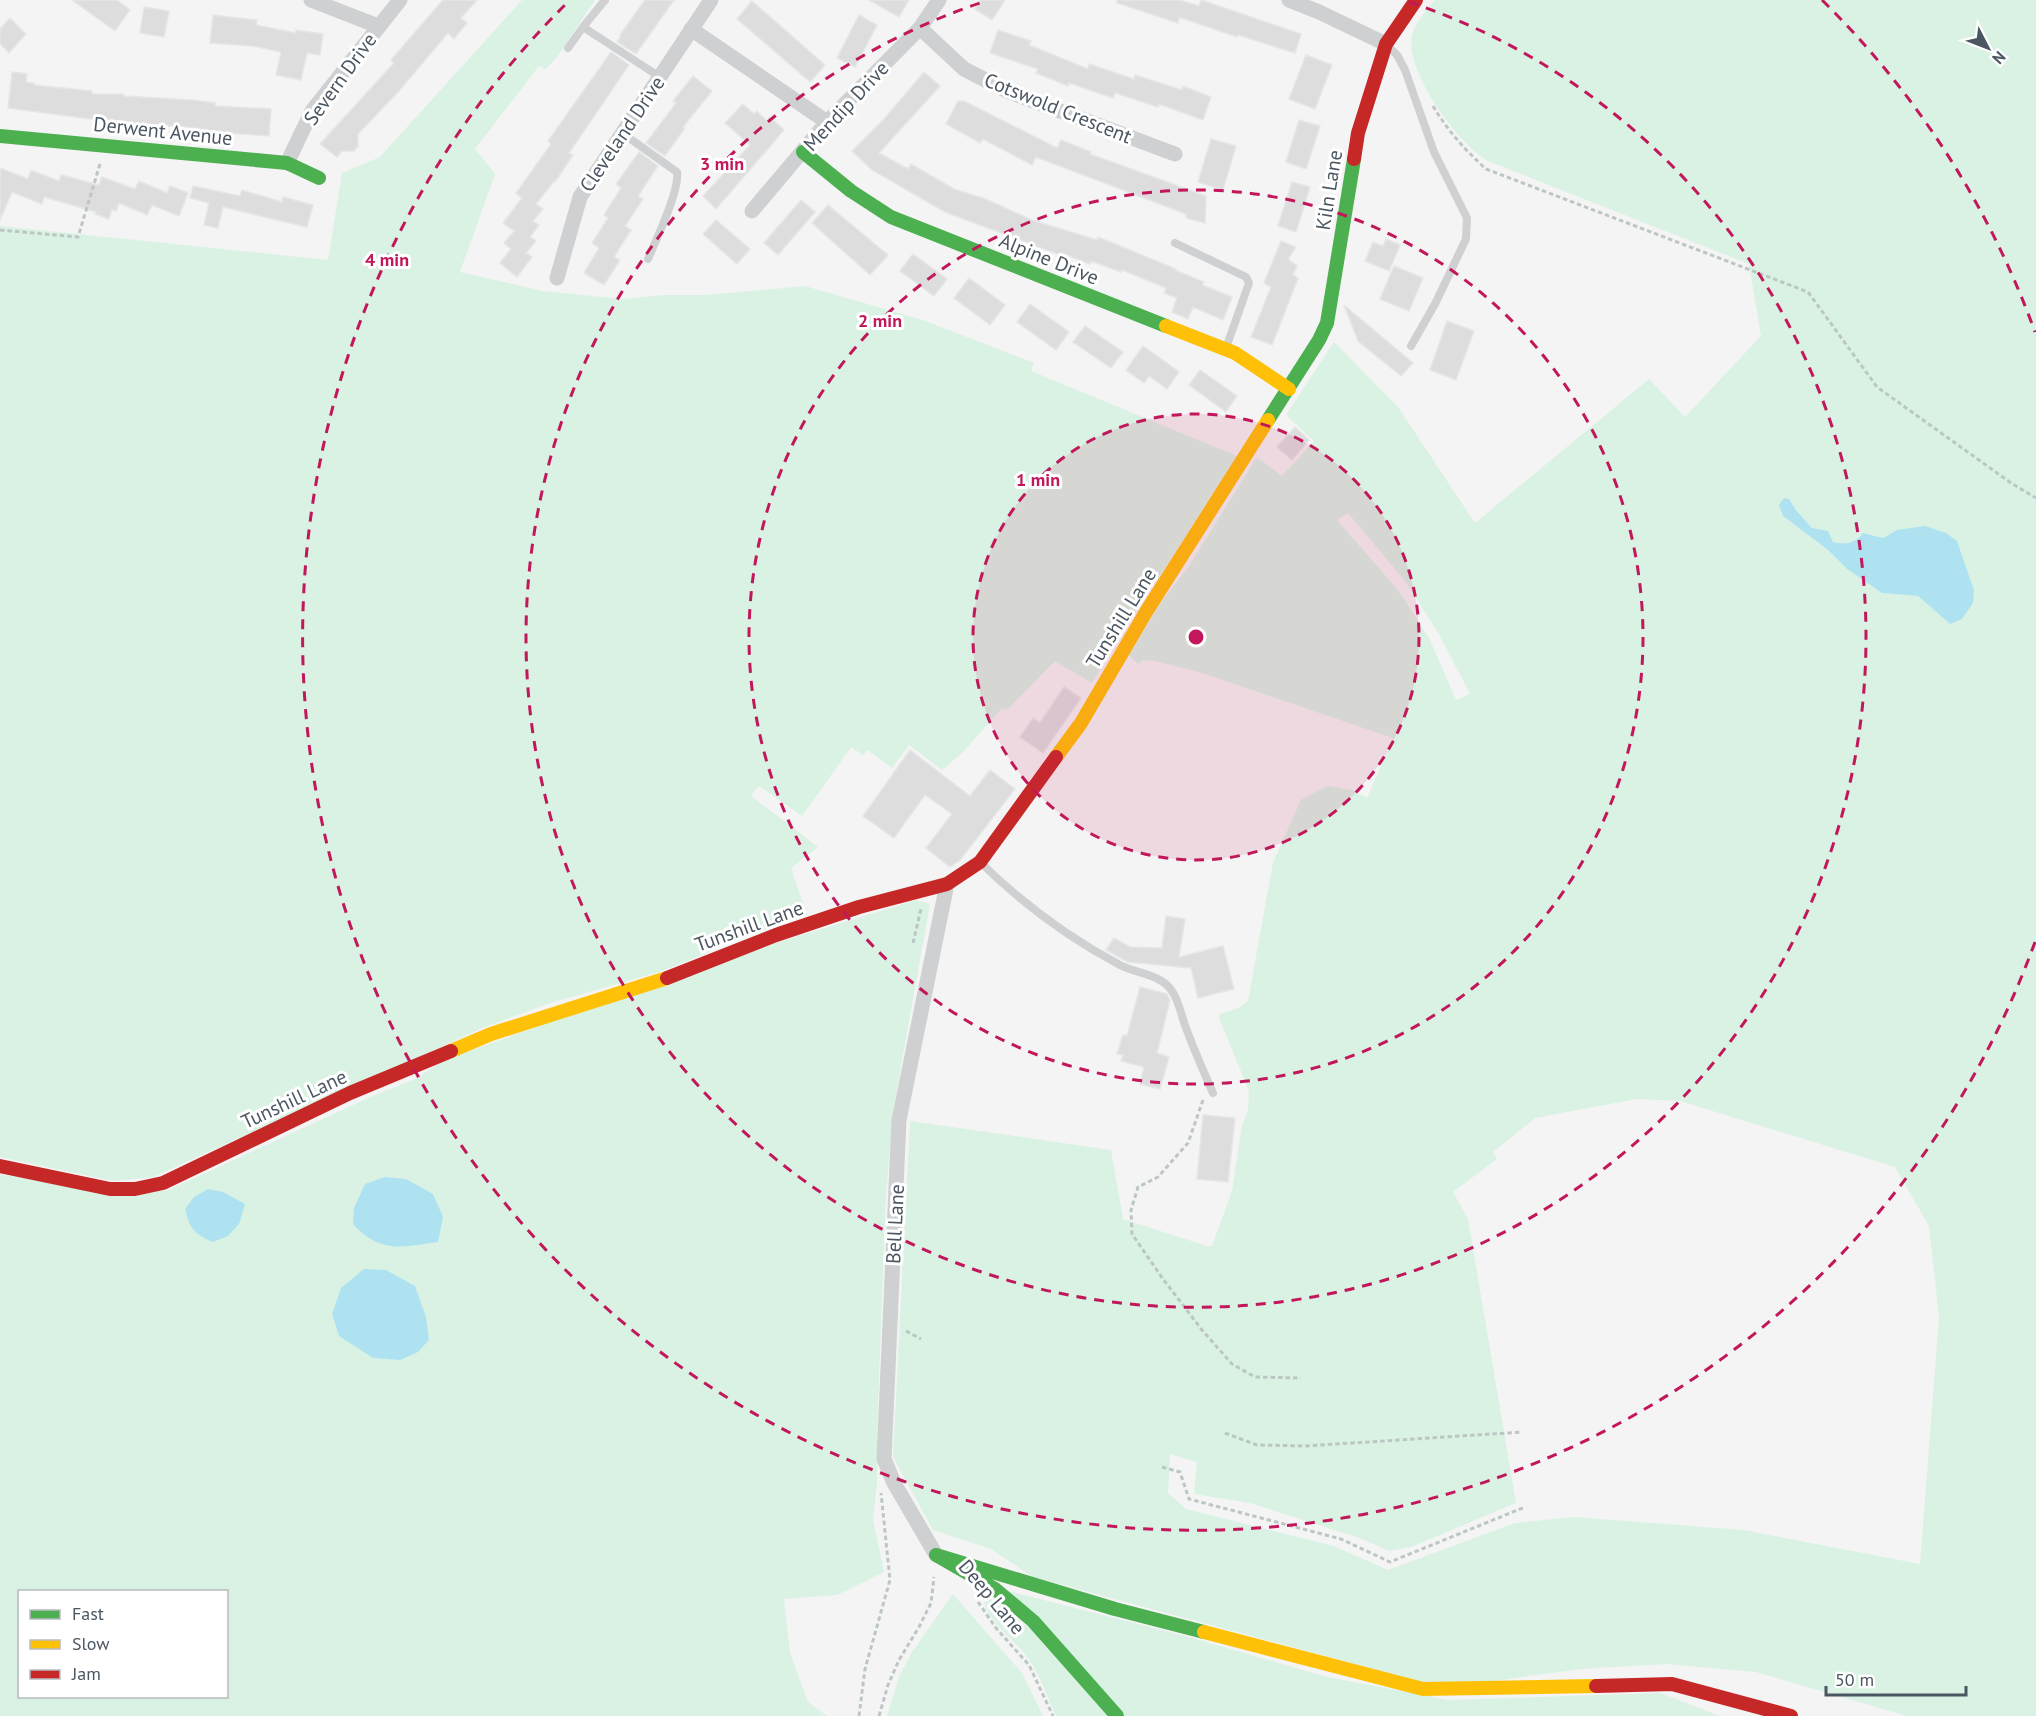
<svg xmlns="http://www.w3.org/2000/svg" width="2036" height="1716" font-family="'PT Sans',sans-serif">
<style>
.green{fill:#d9f2e3;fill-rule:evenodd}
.water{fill:#aee2f0}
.building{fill:#ddddde;stroke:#e5e6e7;stroke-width:1.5}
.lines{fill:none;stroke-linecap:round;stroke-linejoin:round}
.path{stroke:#bcc7c4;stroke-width:3;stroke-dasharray:4.5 3;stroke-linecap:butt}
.lane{stroke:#ced0d2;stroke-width:8}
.street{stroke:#ced0d2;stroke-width:15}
.fast{stroke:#4caf50;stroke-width:14}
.slow{stroke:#ffc107;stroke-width:14}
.jam{stroke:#c62828;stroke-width:14}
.ring{fill:none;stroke:#c2185b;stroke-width:3;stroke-dasharray:10 8}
.labels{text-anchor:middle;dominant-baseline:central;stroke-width:6;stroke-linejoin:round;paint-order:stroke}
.street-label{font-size:20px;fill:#4a5661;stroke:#fff}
.centre{fill:#c2185b;stroke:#fff;stroke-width:3}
.ring-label{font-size:18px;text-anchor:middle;font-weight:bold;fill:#c2185b;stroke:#fff;stroke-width:6;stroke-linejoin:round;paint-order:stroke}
</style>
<rect width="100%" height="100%" fill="#f4f4f4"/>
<path class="green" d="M522,0H595L557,57L546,69L539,66L475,149L495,174L460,272L543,291L622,299L664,295H706L805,286L923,320L1034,363L1031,371L1237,456L1161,574L1146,593L1092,683L1055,661L1007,710L1002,708L963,752L942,770L909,745L892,768L868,750L863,755L851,747L802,816L759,786L751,796L818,847L791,868L807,916L732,941L688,961L659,972L550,1003L485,1027L153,1177L113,1181L0,1157V226L328,260L342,173L380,157Z
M1435,0H2036V1716H1907L1756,1672L1666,1664L1580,1669L1473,1684H1429L1033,1577L991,1549L933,1530L893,1457L910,1121L1111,1150L1123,1219L1207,1246H1212L1232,1191L1242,1126L1248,1111L1249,1091L1218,1015L1238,1008L1248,1001L1273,862L1301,800L1328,786L1352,790L1367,798L1393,738L1199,672L1155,661L1143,660L1138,664L1129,655L1159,605L1189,566L1257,457L1282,476L1314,441L1286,415L1334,342L1398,407L1475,523L1649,379L1685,417L1761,336L1749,264L1488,161C1458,144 1404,71 1412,35C1416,21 1426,11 1435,0ZM1789,499C1802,520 1840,564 1863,533L1883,538L1897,530L1946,533L1957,541L1974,590L1950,624L1918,596L1882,593L1847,569L1828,550L1783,516ZM1348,513L1405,581L1439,634L1470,694L1456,700L1429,638L1399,591L1337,520ZM1637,1099L1680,1101L1895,1167L1929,1226L1939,1317L1920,1564L1743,1530L1574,1517L1515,1523L1388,1570L1334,1546L1186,1509L1168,1493L1170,1454L1197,1462L1194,1494L1250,1503L1362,1539L1389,1551L1411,1547L1516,1503L1468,1219L1453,1192L1497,1159L1493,1152L1535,1118Z
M916,900L930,904L893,1111L886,1196L878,1403L877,1484L873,1520L884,1572L837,1595L784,1599L790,1653L808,1702L827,1716H0V1175L166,1191L375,1095L415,1079L446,1059L763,947ZM20,1592H226V1696H20Z
M1008,1591L1189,1637L1327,1677L1449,1700L1660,1693L1720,1716H1125Z
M953,1594L1022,1673L1043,1716H887L899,1677L912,1652Z
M990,1598L1030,1629L1108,1716H1056C1048,1698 1041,1678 1030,1661C1017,1641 992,1626 984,1603Z"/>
<path class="water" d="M1784,498L1789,499L1796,510L1812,528L1828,531L1833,542C1845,545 1856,543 1863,533L1883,538L1897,530L1925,526L1946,533L1957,541L1974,590L1973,603L1962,619L1950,624L1918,596L1882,593L1847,569L1828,550L1783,516L1779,505Z
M385,1177L406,1179L433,1194L443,1217L438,1242C403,1247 380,1254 353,1224L354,1208L365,1184Z
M208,1189L223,1192L245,1204L239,1224L228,1236L213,1242C194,1234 190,1229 185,1209L194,1197Z
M364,1269L386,1270L415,1286L426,1317L429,1340L418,1352L400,1360L373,1358L339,1336L332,1314L341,1288Z"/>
<path class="building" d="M72,0H117L130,10L115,31Z
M443,0H477L461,18L467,23L454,39L448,33L399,91L358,134V146L354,151H342L337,157L320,144L394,63L391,60Z
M645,0H674L636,54L617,42L621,36L620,35Z
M869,0H909L899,17Z
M981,0H1005L992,20L975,9Z
M1117,0H1180L1199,6L1201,0L1301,34L1295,53L1238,35L1237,37L1179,17L1178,23L1117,3Z
M752,1L825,65L810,82L737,19Z
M144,7L169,11L164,37L140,33Z
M213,15L257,20L256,25L296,33V30L323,34L320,55L307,53L301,80L276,75L281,52L253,46L210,43Z
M859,15L877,25L855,67L837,58Z
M10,18L26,34L9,53L0,44V29Z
M998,30L1031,41L1029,45L1088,69L1089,64L1134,79L1135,75L1182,90L1183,86L1211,97L1203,120L1159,104L1158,107L1115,93L1113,98L1069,83L1068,86L1036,73L1038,69L990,53Z
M611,52L629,65L569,153L573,155L555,182L554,181L536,204L543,209L533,221L539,225L530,237L536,241L526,253L532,257L517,277L500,263L511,249L504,243L515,230L514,231L503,223L522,198L516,193L551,144L548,141Z
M1306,55L1332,65L1315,109L1289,99Z
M12,72L27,74L26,82L34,83V85L92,91V94H124V96L193,100L215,103V106L271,109L269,136L226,133L187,127L134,124V122H98V120L8,108Z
M924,72L940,86L879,153L908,169L911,164L954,189L983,198L1032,220L1097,240L1098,237L1176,269L1175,270L1204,282L1202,285L1232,297L1223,320L1193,307L1188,319L1172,312L1177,298L1164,293L1166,288L1122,270L1121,272L1091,261L1090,264L1061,253L1060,255L945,212L872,170L852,151L885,118Z
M693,76L712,91L683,127L685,128L665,156L646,143L676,103L673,101Z
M958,101H964L1057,148L1061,140L1091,152L1090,154L1206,196L1205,223L1186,218V214L1036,157L1032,165L983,139L980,143L946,124Z
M743,104L754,114L757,111L767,121L770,117L784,130L716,209L703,196L750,145L725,123Z
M1299,120L1320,126L1306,169L1286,162Z
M1211,139L1236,146L1223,190L1198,182Z
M639,152L658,166L638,196L643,199L625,226L631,230L614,257L620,260L604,285L584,273L599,248L592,243L608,218L604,215L621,188L616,184Z
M0,168L28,179L31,170L59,181L61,175L99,185L102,177L135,189L139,181L167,193L170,186L188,193L179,216L152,205L147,215L119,203L116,211L112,209L109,219L95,214L96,212L44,197L42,204L12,192L0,220Z
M1292,182L1310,187L1296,232L1278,226Z
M193,186L240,196L242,190L282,202L283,197L313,205L307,227L223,207L218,228L204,225L209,203L190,198Z
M801,200L815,212L778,255L764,243Z
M828,205L888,255L870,275L812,223Z
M716,220L750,249L737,264L703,234Z
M1386,239L1400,245L1389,271L1365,261L1373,242L1383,246Z
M1281,241L1296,247L1288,259L1297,266L1293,275L1298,278L1272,345L1251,337L1271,287L1264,283Z
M913,254L947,279L934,296L900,271Z
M1394,266L1423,278L1409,311L1380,299Z
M969,278L1005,305L990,325L954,298Z
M1030,304L1069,332L1056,350L1017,322Z
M1344,305L1413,363L1401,376L1358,341Z
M1447,321L1474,331L1456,380L1430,370Z
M1085,326L1123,352L1111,368L1073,342Z
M1143,346L1179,372L1167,389L1149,376L1144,383L1126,370Z
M1200,370L1237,396L1226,412L1189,385Z
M1295,427L1309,440L1292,460L1277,447Z
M1064,687L1081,698L1043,753L1020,737L1033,718L1040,723Z
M910,750L970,796L990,770L1015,789L960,860L950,867L926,848L952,814L925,795L894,838L863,816Z
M1166,916L1185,919L1179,957L1223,946L1234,989L1198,998L1191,968L1128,962L1106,950L1114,938L1130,947L1162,948Z
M1140,987L1167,994L1170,1000L1157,1053L1169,1057L1160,1089L1140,1084L1144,1067L1121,1061L1123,1055L1117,1054L1123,1035L1127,1036Z
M1203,1115L1235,1118L1228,1182L1197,1179Z"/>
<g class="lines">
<path class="path" d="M1433,106C1448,131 1465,150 1486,169L1808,292L1877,387L2011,483L2036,498
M0,230L78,237L100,164
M913,943L921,909
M1203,1100L1188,1143L1158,1177L1138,1187L1131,1210L1132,1234L1163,1279L1202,1330L1232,1364L1255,1377L1301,1378
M906,1331L921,1339
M1225,1433L1257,1445L1306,1446L1522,1432
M1162,1467L1180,1472L1189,1499L1341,1539L1390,1562L1525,1507
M978,1602L996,1628L1029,1665L1053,1716
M859,1716L865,1669L890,1580L881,1493
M879,1716L888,1685L899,1660L919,1627L931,1603L934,1577"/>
<path class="lane" d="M605,0L583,27L660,77
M1389,47L1397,55L1405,70L1434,152L1467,218L1466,239L1435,304L1411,346
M568,48L583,27
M622,133L677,172C680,190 656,240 648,259
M1175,243L1246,277L1249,283L1226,348
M981,863C1022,903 1069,938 1120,965C1137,974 1161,974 1172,991C1179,1001 1181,1015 1185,1025C1193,1048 1203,1070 1213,1093"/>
<path class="street" d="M311,0L378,26
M1289,0L1319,12L1386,44
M920,28L964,69L1007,91L1175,154
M691,29L827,122
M287,163L312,111L400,0
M752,211L827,122L920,28L939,0
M557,278L580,197L711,0
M936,1555L894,1483L884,1459L899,1120L947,884"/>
<path class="fast" d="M0,136L287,163L319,178
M803,152L851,191L891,217L1166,326
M1268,420L1319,340L1327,323L1354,159
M1117,1716L1033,1621L995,1589L936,1555L1115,1609L1204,1632"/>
<path class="slow" d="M1166,326L1235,353L1289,389
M1056,757L1081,723L1146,612L1268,420
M451,1051L491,1034L667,978
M1204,1632L1423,1689L1596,1686"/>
<path class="jam" d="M1354,159L1358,133L1386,44L1416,0
M667,978L776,935L859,907L947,884L980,862L1056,757
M0,1166L110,1189H135L163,1183L350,1093L451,1051
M1596,1686L1672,1684L1791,1716"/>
</g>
<circle cx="1196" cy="637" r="223" fill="#c2185b" fill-opacity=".12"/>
<g class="ring">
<circle cx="1196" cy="637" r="223"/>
<circle cx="1196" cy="637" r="447"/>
<path d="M1409 2A670 670 0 1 1 983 2"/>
<path d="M2035 942A893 893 0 1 1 570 0M1822 0A893 893 0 0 1 2035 332"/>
</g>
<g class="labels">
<g class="street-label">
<text transform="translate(340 79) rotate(-54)">Severn Drive</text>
<text transform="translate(846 106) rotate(-47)">Mendip Drive</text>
<text transform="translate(1058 108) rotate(22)">Cotswold Crescent</text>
<text transform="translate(163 131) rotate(6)">Derwent Avenue</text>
<text transform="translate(622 134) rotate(-56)">Cleveland Drive</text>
<text transform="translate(1329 190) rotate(-81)">Kiln Lane</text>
<text transform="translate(1049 259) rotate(22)">Alpine Drive</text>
<text transform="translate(1121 618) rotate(-58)">Tunshill Lane</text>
<text transform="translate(749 926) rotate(-20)">Tunshill Lane</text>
<text transform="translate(294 1099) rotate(-25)">Tunshill Lane</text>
<text transform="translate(895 1224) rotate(-87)">Bell Lane</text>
<text transform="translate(992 1597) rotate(50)">Deep Lane</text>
</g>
</g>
<circle cx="1196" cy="637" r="9" class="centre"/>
<g class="ring-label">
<text x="722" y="170">3 min</text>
<text x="387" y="266">4 min</text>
<text x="880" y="327">2 min</text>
<text x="1038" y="486">1 min</text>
</g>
<rect x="18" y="1590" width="210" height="108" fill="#ffffff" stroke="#b7bbc0" stroke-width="1.5"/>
<rect x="30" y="1610" width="30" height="9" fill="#4caf50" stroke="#b7bbc0" stroke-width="1.5"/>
<text x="72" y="1620" font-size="18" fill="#4a5661">Fast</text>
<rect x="30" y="1640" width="30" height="9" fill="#ffc107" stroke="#b7bbc0" stroke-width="1.5"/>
<text x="72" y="1650" font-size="18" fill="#4a5661">Slow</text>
<rect x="30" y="1670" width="30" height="9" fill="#c62828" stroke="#b7bbc0" stroke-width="1.5"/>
<text x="72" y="1680" font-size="18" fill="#4a5661">Jam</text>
<g transform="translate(1988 48) rotate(132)" stroke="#ffffff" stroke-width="4.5" paint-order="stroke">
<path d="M0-4.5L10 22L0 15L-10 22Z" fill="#4a5661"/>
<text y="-9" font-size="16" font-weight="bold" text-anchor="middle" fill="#4a5661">N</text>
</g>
<path d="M1826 1686v9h140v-9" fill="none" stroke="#4a5661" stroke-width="3"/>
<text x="1835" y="1686" font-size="18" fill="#4a5661" stroke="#ffffff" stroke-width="4.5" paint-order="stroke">50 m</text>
</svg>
